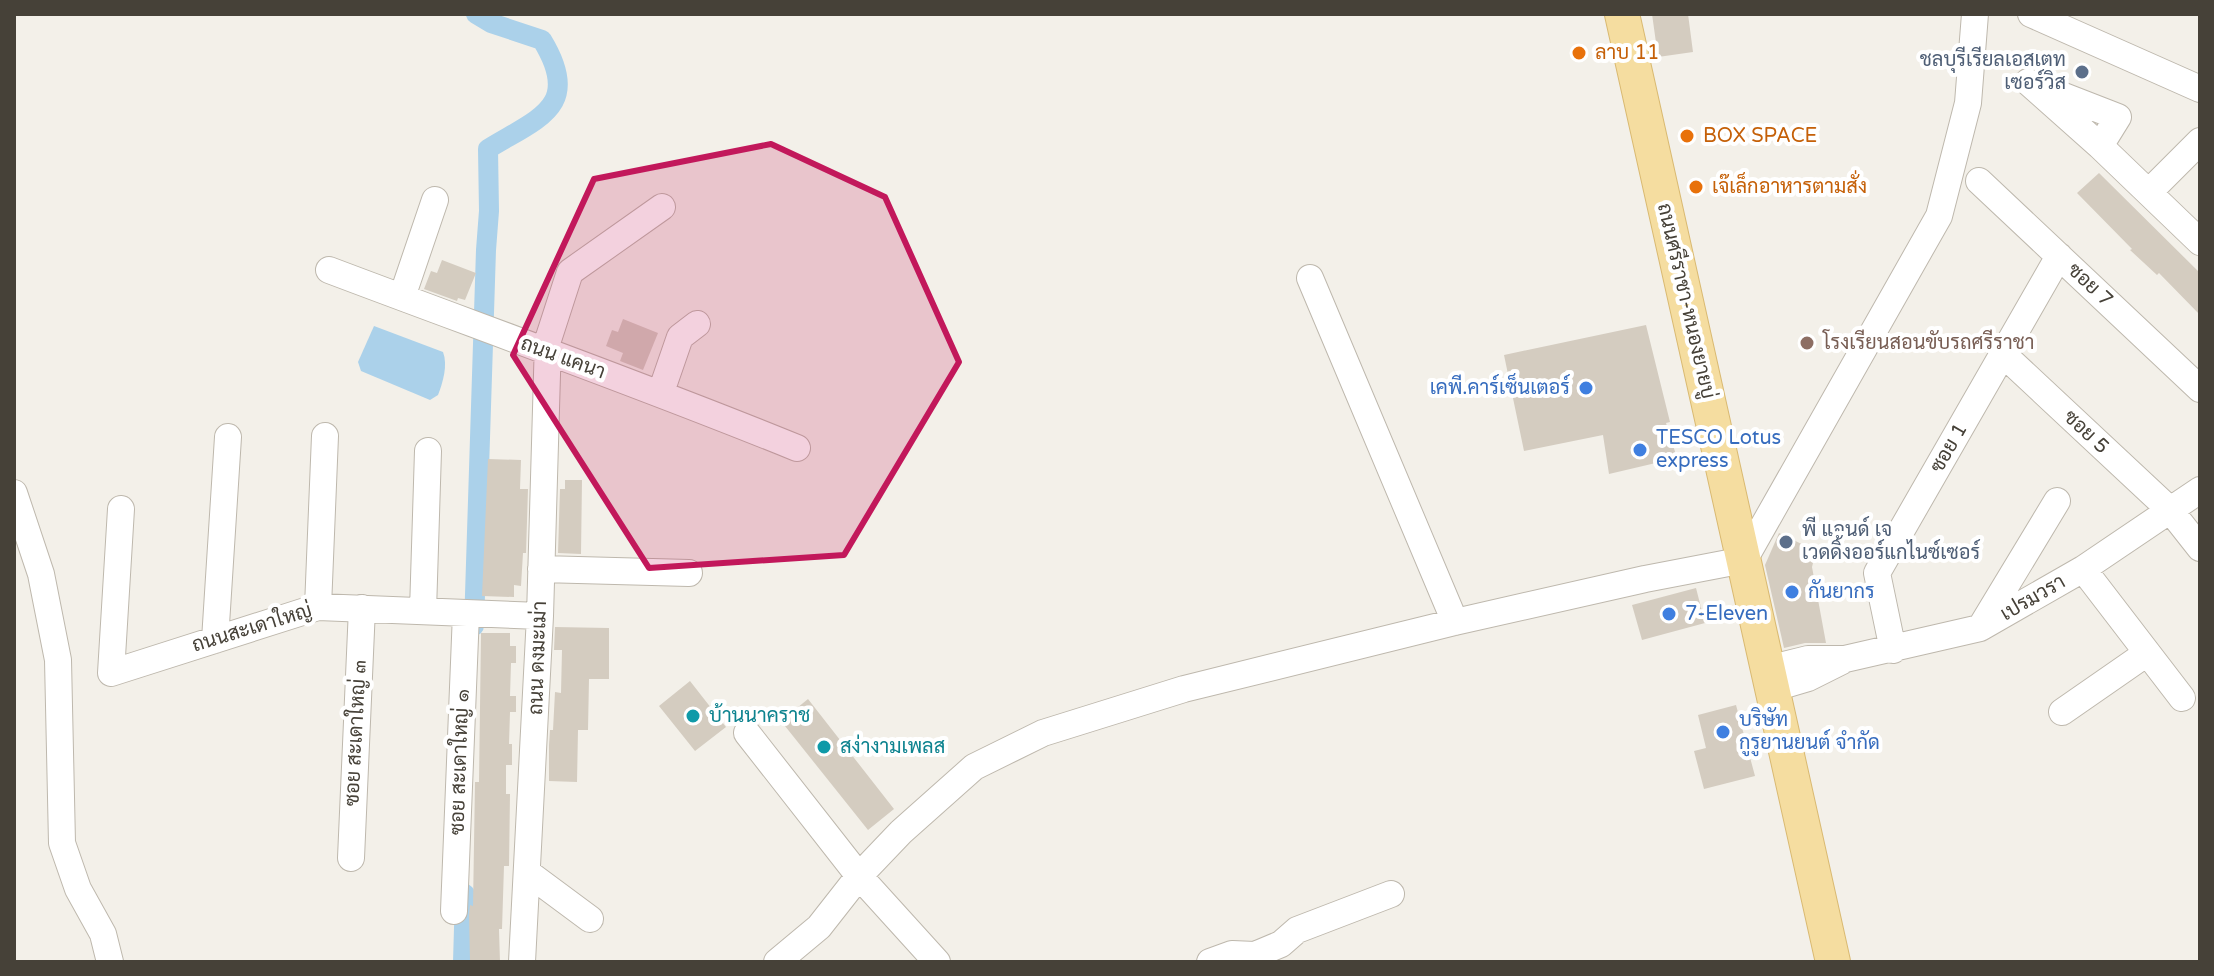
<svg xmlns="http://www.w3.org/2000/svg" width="2214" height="976" font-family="'Varela Round',Sarabun,sans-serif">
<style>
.water{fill:#abd1ea}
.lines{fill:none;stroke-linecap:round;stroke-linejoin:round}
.canal{stroke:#abd1ea;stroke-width:20}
.building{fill:#d4ccc0}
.minor-casing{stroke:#beb8ad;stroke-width:28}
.major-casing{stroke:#d9b971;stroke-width:36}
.minor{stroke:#fff;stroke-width:26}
.major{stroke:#f5dda0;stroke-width:34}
.marked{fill:#c2185b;fill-opacity:0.2;stroke:#c2185b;stroke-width:6;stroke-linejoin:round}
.food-dot{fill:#e8710a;stroke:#fff;stroke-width:3}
.service-dot{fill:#5c6f8a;stroke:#fff;stroke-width:3}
.education-dot{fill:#8d6e63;stroke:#fff;stroke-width:3}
.shop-dot{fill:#3f7fe0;stroke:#fff;stroke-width:3}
.culture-dot{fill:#0f9aa8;stroke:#fff;stroke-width:3}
.labels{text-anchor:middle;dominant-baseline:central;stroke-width:8;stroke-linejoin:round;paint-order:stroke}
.food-label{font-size:20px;fill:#c56008;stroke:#fff;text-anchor:start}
.service-label{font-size:20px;fill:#4e5e75;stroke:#fff;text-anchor:end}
.street-label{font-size:20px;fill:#464138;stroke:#fff}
.education-label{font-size:20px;fill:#785e54;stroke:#fff;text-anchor:start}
.shop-label{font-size:20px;fill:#366cbe;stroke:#fff;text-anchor:start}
.culture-label{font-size:20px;fill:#0d838f;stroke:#fff;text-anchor:start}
</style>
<rect width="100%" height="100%" fill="#f3f0e9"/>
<path class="water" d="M374,326L443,352C448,365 443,382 438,395L430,400L361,371L358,362Z"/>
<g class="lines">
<path class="canal" d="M474,626L486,250L489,211L488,149C538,118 583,107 542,40L491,23L476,14
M463,962L465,894"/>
</g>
<path class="building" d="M1652,14H1688L1693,52L1658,57Z
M2099,173L2200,273V315L2159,273L2157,275L2130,250L2132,249L2077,193Z
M442,260L476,273L465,300L458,298L457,301L424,289L431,271L437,273Z
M623,319L658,333L643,370L620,361L623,353L606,346L612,330L618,332Z
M1646,325L1670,422L1666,423L1677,458L1609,474L1603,435L1524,451L1504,355Z
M488,459L521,460L520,489H528L526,553H523L521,586L514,585V597L482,596Z
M565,480H582L581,554L558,553L560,489H565Z
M1779,533L1816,551L1812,567L1826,643H1805L1784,648L1765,565Z
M1696,588L1705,623L1642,640L1632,605Z
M555,627L609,628V679H589L588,730H578L577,782L549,781V745L550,730H553L555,692L561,693L562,650H554Z
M481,633H510V646H516V663H511L510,696H516V712H510L509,744H512V765H506V794H510L509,866H504L502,929H499L500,962H470L469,915L470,905L473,906L475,782H479Z
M690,681L726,727L695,751L659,706Z
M808,699L894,809L868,830L781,721Z
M1736,705L1755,776L1704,789L1694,751L1706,748L1698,715Z"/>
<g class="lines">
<g class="minor-casing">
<path id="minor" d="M2031,14L2200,89
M2028,82L2100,146L2200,242
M2046,89L2118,117L2100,146
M1979,181L2200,389
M2149,192L2200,141
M329,270C485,329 643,385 797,448
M1310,278L1455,622
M402,297L435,200
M2003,354L2170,510L2200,548
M661,392L680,337L697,324
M14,493L41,574L58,660L62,843L78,889L103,934L110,962
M121,509L111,673L318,607L540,616
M541,569L689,573
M2083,569L2182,698
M318,607L325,436
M423,611L428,451
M1982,625L2057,501
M215,640L228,437
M1893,650L1877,573L2059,256
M1767,669L1808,659H1845L1980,628L2083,569L2200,490
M1771,689L1808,678L1842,661
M2062,712L2147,653
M747,733L859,876L937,962
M351,858L362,608
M528,873L590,919
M454,911L466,613
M522,962L540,616L548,340L570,272L662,207
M777,962L819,927L859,876L901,832L974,767L1043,733L1184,689L1455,622L1645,579L1744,560L1939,216L1968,103L1975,14
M1210,962L1232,954L1255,955L1281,944L1297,930L1391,894"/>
</g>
<g class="major-casing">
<path id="major" d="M1622,14L1833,962"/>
</g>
<use href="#minor" class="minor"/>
<use href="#major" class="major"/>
</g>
<path class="marked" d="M771,144L885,197L959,362L844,555L649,568L513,355L594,179Z"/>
<g class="food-dot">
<circle cx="1579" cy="53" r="8"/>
<circle cx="1687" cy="136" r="8"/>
<circle cx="1696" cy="187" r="8"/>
</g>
<g class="service-dot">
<circle cx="2082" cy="72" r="8"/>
<circle cx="1786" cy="542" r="8"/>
</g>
<circle class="education-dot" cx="1807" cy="343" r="8"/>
<g class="shop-dot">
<circle cx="1586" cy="388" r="8"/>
<circle cx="1640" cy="450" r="8"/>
<circle cx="1792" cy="592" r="8"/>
<circle cx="1669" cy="614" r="8"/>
<circle cx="1723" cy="732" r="8"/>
</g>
<g class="culture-dot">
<circle cx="693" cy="716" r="8"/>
<circle cx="824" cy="747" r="8"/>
</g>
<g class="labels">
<g class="food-label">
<text x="1595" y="53">ลาบ 11</text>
<text x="1703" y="136">BOX SPACE</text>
<text x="1712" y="187">เจ๊เล็กอาหารตามสั่ง</text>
</g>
<g class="service-label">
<text x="2066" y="60">ชลบุรีเรียลเอสเตท<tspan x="2066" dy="23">เซอร์วิส</tspan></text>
<text x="1802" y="530" text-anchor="start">พี แอนด์ เจ<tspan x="1802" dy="23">เวดดิ้งออร์แกไนซ์เซอร์</tspan></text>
</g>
<g class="street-label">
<text transform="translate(2090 285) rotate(43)">ซอย 7</text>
<text transform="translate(1686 301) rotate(77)">ถนนศรีราชา-หนองยายบู่</text>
<text transform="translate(563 358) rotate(20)">ถนน แคนา</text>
<text transform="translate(2086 432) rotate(43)">ซอย 5</text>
<text transform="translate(1949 448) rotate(-60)">ซอย 1</text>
<text transform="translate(2033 598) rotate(-30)">เปรมวรา</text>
<text transform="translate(252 628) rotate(-17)">ถนนสะเดาใหญ่</text>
<text transform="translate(538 658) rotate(-88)">ถนน ดงมะเม่า</text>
<text transform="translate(356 733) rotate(-87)">ซอย สะเดาใหญ่ ๓</text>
<text transform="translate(460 762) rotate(-88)">ซอย สะเดาใหญ่ ๑</text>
</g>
<g class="education-label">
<text x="1823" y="343">โรงเรียนสอนขับรถศรีราชา</text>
</g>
<g class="shop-label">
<text x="1570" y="388" text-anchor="end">เคพี.คาร์เซ็นเตอร์</text>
<text x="1656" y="438">TESCO Lotus<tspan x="1656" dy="23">express</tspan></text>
<text x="1808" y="592">กันยากร</text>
<text x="1685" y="614">7-Eleven</text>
<text x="1739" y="720">บริษัท<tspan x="1739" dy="23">กูรูยานยนต์ จำกัด</tspan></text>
</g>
<g class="culture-label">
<text x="709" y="716">บ้านนาคราช</text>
<text x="840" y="747">สง่างามเพลส</text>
</g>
</g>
<rect width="2214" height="976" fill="none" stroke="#464138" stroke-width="32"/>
</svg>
